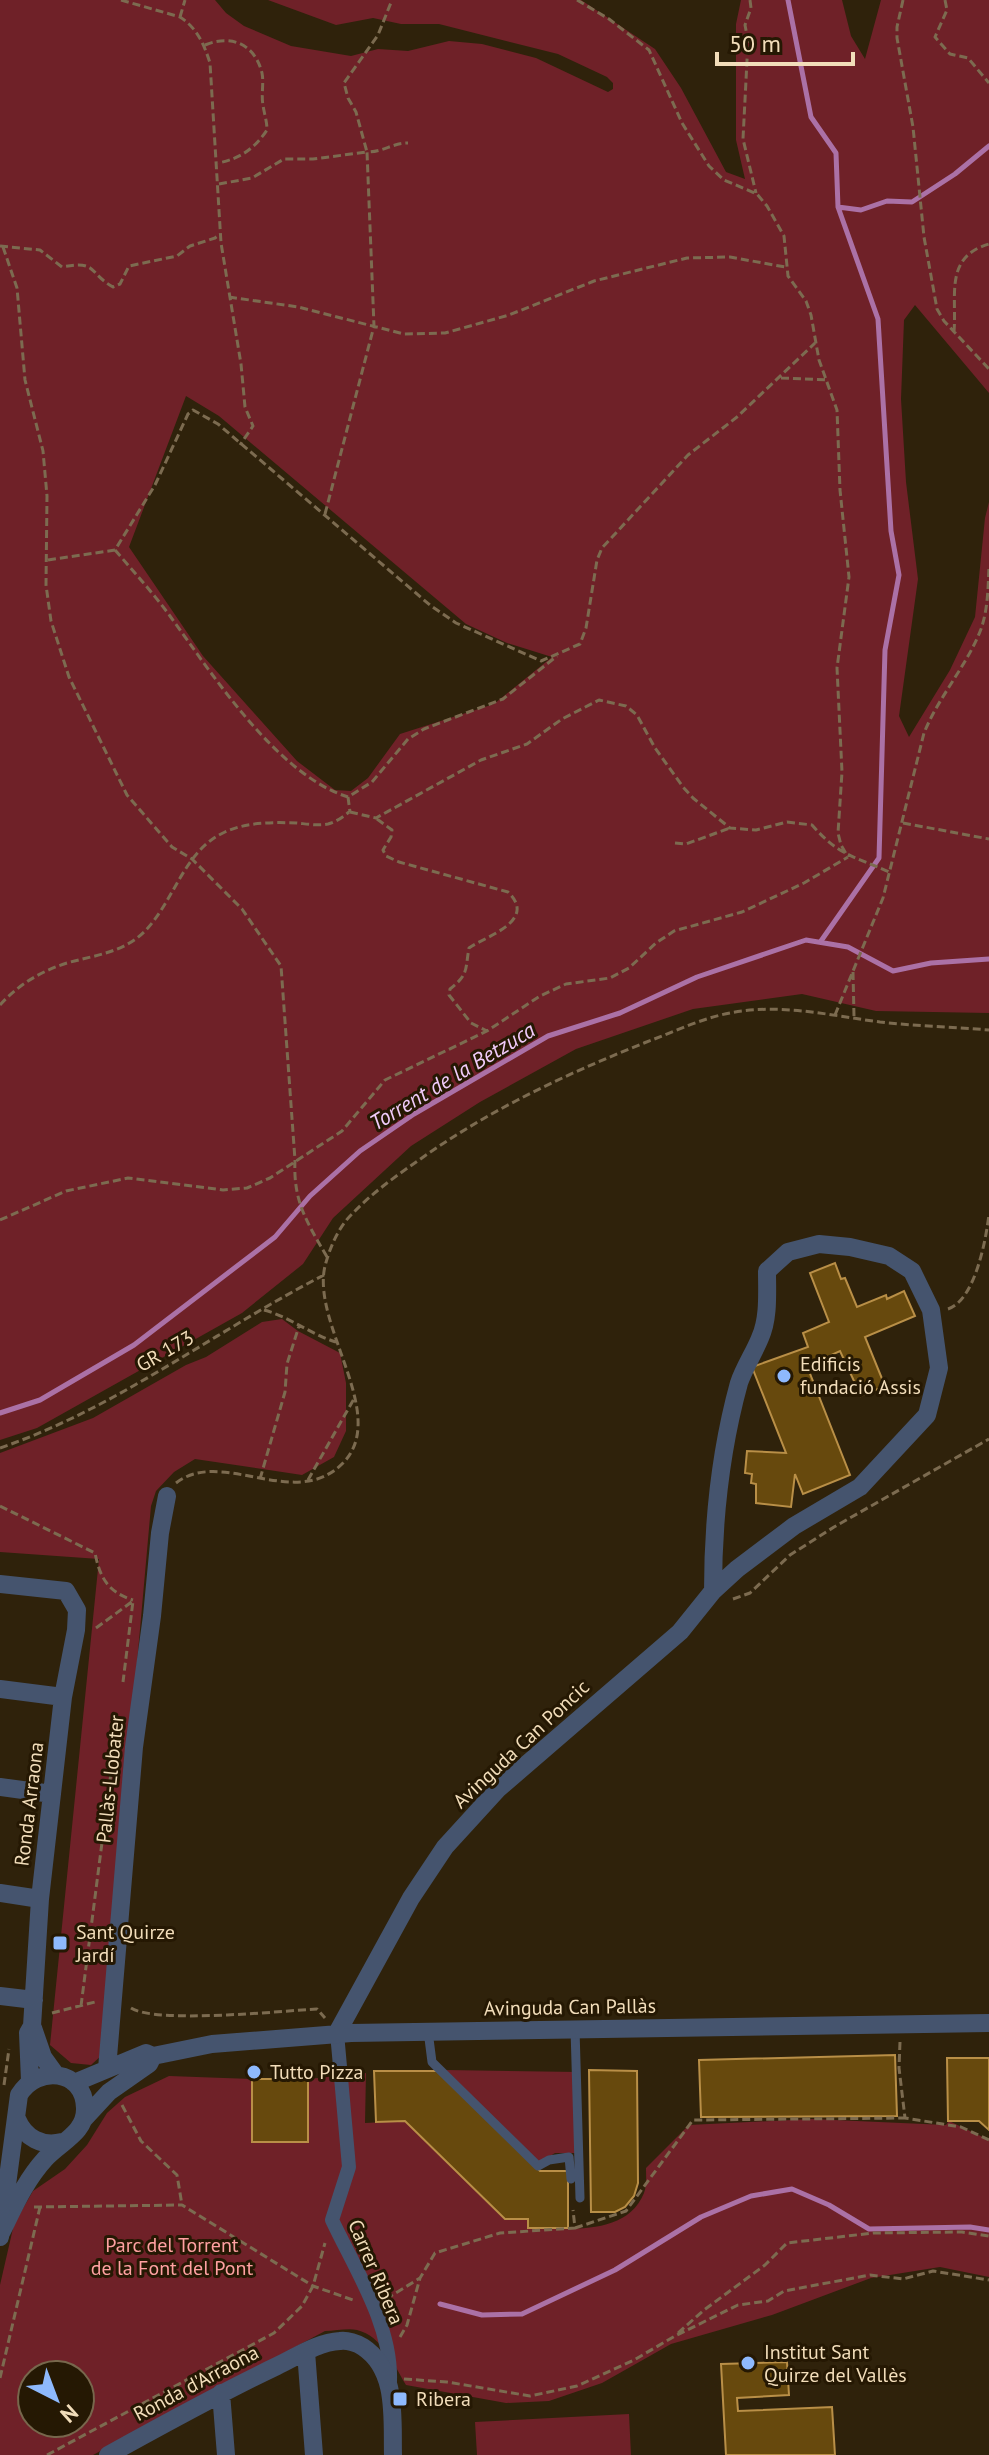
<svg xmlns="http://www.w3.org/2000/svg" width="989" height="2455" font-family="'PT Sans',sans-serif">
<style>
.green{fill:#6f2128;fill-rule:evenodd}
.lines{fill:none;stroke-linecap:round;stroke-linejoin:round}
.stream{stroke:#ab71a6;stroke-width:5}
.building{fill:#67490d;stroke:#b98f47;stroke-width:2}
.path{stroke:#7c6b50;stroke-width:3;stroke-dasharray:8 4;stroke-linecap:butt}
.service{stroke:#45546e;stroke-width:9}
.pedestrian{stroke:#45546e;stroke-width:14}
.minor{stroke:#45546e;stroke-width:18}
.poi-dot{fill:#8eb9fd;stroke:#251803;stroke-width:3}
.labels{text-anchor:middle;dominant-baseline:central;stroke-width:6;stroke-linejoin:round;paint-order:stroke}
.street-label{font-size:20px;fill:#f2ddba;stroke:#251803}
.poi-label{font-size:20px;fill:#f2ddba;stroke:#251803;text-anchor:start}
.park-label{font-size:20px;fill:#ffa1a2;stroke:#251803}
.water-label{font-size:22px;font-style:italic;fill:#f1cbfa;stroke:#251803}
</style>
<rect width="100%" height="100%" fill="#2f220b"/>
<path class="green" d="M0,0H215L226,13L244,26L291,46L351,56L378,49L408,51L449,41L482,44L536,58L608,92L613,89V83L607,77L558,54L439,24H401L373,18L336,25L268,0H581L655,49L681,88L726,172L745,179L736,140V24L741,0H842L851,36L865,59L881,0H989V393L915,305L904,320L901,399L906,482L918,579L899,716L909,737L950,670L975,617L985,518L989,502V1013L876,1011L802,994L693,1009L576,1049L480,1102L411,1146L333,1218L303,1264L242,1313L37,1428L0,1440ZM186,396L219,416L466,624L507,643L552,657L494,704L400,734L368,778L351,791L335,790L297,761L203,656L129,547Z
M282,1319L298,1331L340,1353L346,1383V1431L334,1457L302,1475L195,1459L174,1472L156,1491L151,1506L102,2055L91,2065L71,2063L50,2045L99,1559L0,1552V1453L93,1418L186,1365L206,1357L262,1322Z
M445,2070L578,2072L576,2153H555L539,2163Z
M366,2073L365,2123L405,2121L505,2219H528L529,2228C567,2228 626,2237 644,2193C647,2186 646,2175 646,2168L689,2125L812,2119L946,2125L949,2121L989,2140V2277L940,2267L871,2278L772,2315L671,2344L602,2383L549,2401L506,2403L406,2385C394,2365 382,2336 357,2330C348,2328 335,2331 325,2331L93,2455H0V2285L14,2224L33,2191L65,2169L87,2145L107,2113L125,2097L169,2076L252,2079V2141L308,2142V2079ZM32,2375H80V2423H32Z
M629,2414L631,2455H477L475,2422Z"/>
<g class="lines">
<path class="stream" d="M788,0L811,117L836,153L838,207L878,319L891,531L899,575L885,650L879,858L821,941
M838,207L861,210L887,201L912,202L955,174L989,146
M0,1413L40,1400L134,1345L275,1237L310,1196L360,1151L414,1114L548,1036L620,1013L697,977L806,940L848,947L893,971L931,963L989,959
M440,2304L482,2315L522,2314L615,2270L701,2217L751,2196L792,2189L829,2205L869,2229L970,2227L989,2230"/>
</g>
<path class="building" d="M835,1263L841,1279L845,1278L857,1307L886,1295L887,1299L904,1291L915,1316L865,1337L885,1386L861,1396L840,1351L807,1366L850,1475L803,1494L795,1474L791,1507L756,1503V1484L751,1483L752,1474L745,1473L747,1451L786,1453L752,1367L808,1347L803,1333L829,1322L810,1273Z
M895,2055L897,2116L701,2117L699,2060Z
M947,2058H989V2130L979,2121H948Z
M589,2070L637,2071L638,2183L634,2196L625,2207L615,2212H591Z
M374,2071H439L540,2171H568V2228H528V2219H505L405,2121L376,2122Z
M252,2079H308V2142H252Z
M787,2362L789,2395L737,2398L738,2411L832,2407L835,2455H726L721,2364Z"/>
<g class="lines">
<path class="path" d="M121,0L180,17C197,28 204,44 210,63L221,243L241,364L245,407L253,426L240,445
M577,0L609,19L649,50L682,123L709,166L724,180L757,194L767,206L784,236L788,276L806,301L811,315L819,360L837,410L840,490L849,577L837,668L842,772L838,833L841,845L848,857
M750,0L751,8L745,25L748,41L743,139L756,193
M903,0L897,27V38L913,127L924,237L937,309L944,321L989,369
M945,0L947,10L935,37L950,54L968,58L989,83
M180,17L185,0
M205,45C231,34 255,44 262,73C264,83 261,95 263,105C264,113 267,121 267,130C255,148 240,159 218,163
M219,184L252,178L284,159H313L367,152L356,112L348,98L344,83L378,35L392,0
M0,246L40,250L62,267C98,260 88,273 113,287L120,284L129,266L177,256L190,246L215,238L220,234
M3,247L17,288L25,380L43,451L47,496L46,585L51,621L69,677L127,795L172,847L192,859L242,909L281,966L295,1160C293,1202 307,1222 327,1257
M229,297L298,307L404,334L445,333L509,315L594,281L687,258L730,257L785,267
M954,332C957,295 944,257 989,244
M781,378L828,380
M325,514L374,326L367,152C383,152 393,143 408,143
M115,550C134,572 153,593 170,616C213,675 277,775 348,797L372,782L408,739L424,729L503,699L557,656
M48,560L115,550L155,485L188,414L193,410L218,424L431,606L456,623L541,661L580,644L586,628L597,560L602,548L688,455L737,417L815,343
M348,797L350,812
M350,812L376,818L481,760L527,744L562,719L599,700L626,706L637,715L655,748L683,787L693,798L730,828L756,830L787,822L812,825C839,856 854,856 889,872
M377,819L392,830L391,837L383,850L386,856L399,862L508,892C538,921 486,936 469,948C465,970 469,974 450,989L449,995L471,1023L487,1031
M903,823L989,839
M675,843L686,844L730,828
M853,972L854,1016
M0,1005C18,985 41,971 67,963C95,955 123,953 145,931C175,900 184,850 225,832C247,822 273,822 297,823C307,824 318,826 328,824C336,822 343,817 349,812
M835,1015L883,898L924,733C939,696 968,664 981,629C988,609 988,588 989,567
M0,1220L66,1191L128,1178L223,1190L247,1188L270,1178L342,1131L385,1080L487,1031L540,996L566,984L610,978L629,968L656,943L674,931L742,912L804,883L848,857
M948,1309C975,1300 986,1240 989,1214
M264,1310C290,1317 310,1334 336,1342
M0,1448C117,1408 215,1331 324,1275
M260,1479L285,1392L287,1364L299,1326
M308,1480L355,1397
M176,1483C222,1447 295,1512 343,1463C390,1415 311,1325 325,1266C330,1247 339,1226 353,1213C372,1193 396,1176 419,1160C489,1110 564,1075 644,1043C676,1031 708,1015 742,1011C789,1005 834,1016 880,1022C916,1026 953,1027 989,1030
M0,1506L95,1553C100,1578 108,1592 133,1600
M733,1599L750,1593L790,1555L834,1527L989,1439
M96,1628L133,1601L123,1682
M81,2006L113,1757
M131,2008C156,2024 281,2011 317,2009L325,2018
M52,2013L95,2002
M900,2042L899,2068L905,2118L961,2127L989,2140
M4,2085L9,2049
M122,2105L141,2141L177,2175L182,2205
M34,2207L182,2205L313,2286L353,2300
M575,2228L626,2211L693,2120L905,2118
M386,2299L420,2278
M678,2333L704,2310L765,2265L787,2243L873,2233L962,2232L989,2236
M400,2337L407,2325L420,2278L435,2253L500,2233L575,2228L573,2210
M0,2378L40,2207
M404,2379L447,2382L530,2396L577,2386L634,2360L675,2336L738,2305L768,2301L784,2291L870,2275L903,2279L933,2271L989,2280
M47,2455L274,2333L302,2306L313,2286L325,2243"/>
<path class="service" d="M575,2029L580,2198
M428,2031L432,2062L538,2166L549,2160L569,2157L571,2179"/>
<path class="pedestrian" d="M337,2033L349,2167L332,2220C355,2269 392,2325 390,2381"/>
<path class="minor" d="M0,1584L66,1591L77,1610L76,1630L63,1697L40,1899L32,2026L28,2033L30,2081
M0,1689L63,1697
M0,1787L52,1794
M0,1893L40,1899
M0,1996L34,2000
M33,2028L43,2057L56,2075
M337,2033L411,1898L445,1847L498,1789L680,1632L713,1591L737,1569L794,1526L860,1487L927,1415L939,1368L931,1310L912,1271L889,1256L850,1247L819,1244L788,1252L767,1271C767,1293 769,1318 760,1338C754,1353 744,1368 739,1383C720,1452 713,1520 713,1591
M107,2069L134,1747L152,1616L160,1533L167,1496
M74,2083L146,2053L153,2056L212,2044L351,2033L989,2023
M17,2119C25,2138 42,2147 62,2142
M84,2119L109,2092L149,2064L153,2056
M0,2237L19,2095C37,2065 84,2069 85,2108C86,2133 60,2142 45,2159C25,2181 14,2207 1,2233
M306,2352L314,2455
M221,2393L226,2455
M108,2455C164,2424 220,2393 277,2366C296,2357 318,2342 340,2341C347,2340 357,2343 363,2347C398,2370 392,2419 393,2455"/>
</g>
<g class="poi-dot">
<circle cx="784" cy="1376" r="8"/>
<rect x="52" y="1935" width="16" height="16" rx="4"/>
<circle cx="254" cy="2072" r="8"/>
<circle cx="748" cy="2363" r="8"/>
<rect x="392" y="2391" width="16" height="16" rx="4"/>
</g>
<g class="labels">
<g class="street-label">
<text transform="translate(165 1351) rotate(-30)">GR 173</text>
<text transform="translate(521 1744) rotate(-43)">Avinguda Can Poncic</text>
<text transform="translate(110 1779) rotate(-84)">Pallàs-Llobater</text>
<text transform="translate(29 1804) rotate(-83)">Ronda Arraona</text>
<text transform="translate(570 2007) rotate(-1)">Avinguda Can Pallàs</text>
<text transform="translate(376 2272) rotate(67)">Carrer Ribera</text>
<text transform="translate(196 2383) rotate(-28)">Ronda d'Arraona</text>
</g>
<g class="poi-label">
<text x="800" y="1364">Edificis<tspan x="800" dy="23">fundació Assis</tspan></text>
<text x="76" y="1932">Sant Quirze<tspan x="76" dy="23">Jardí</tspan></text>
<text x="270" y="2072">Tutto Pizza</text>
<text x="764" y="2352">Institut Sant<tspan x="764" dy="23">Quirze del Vallès</tspan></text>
<text x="416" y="2399">Ribera</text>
</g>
<g class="park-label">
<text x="172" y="2245">Parc del Torrent<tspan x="172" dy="23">de la Font del Pont</tspan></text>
</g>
<g class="water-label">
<text transform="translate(452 1076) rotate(-31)">Torrent de la Betzuca</text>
</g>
</g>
<g transform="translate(56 2399) rotate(138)"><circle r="38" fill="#251803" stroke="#77674c" stroke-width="2"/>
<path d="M0-6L14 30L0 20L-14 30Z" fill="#8eb9fd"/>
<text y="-12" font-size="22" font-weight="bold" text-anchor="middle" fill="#f2ddba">N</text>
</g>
<path d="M717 52v12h136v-12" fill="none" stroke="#f2ddba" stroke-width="4"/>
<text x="729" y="52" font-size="24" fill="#f2ddba" stroke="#251803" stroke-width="6" paint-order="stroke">50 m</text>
</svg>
